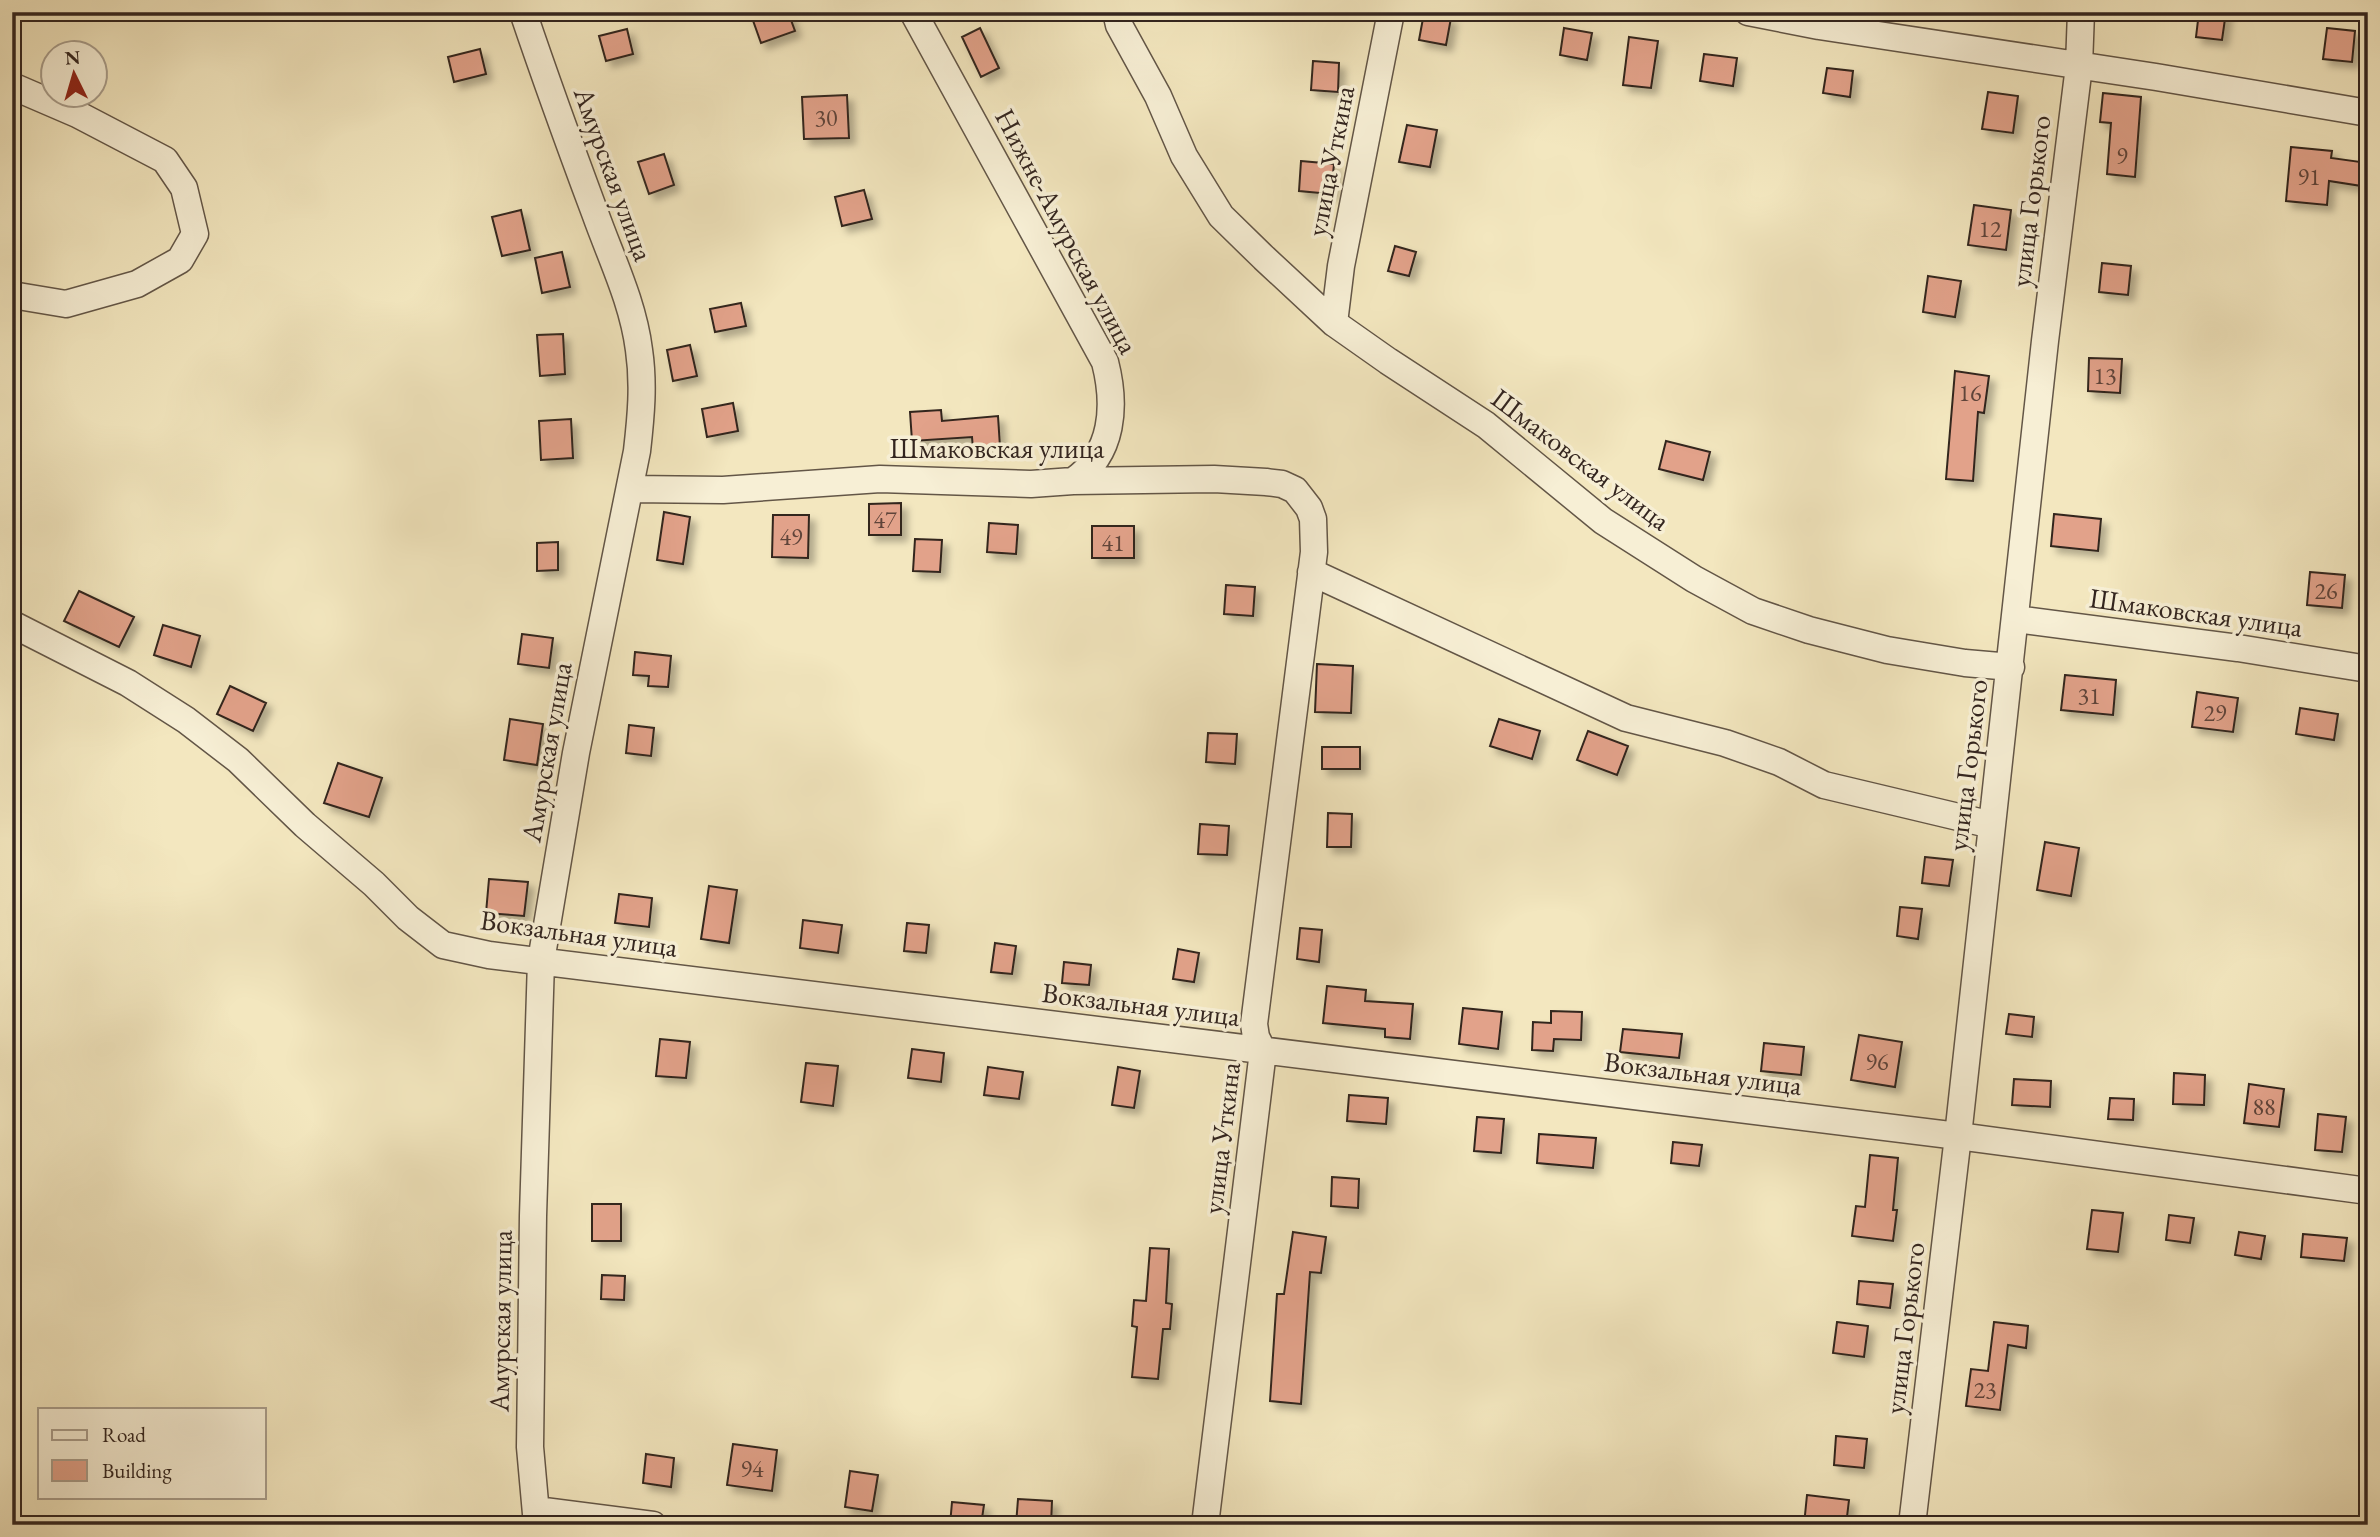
<svg xmlns="http://www.w3.org/2000/svg" width="2380" height="1537" font-family="'EB Garamond',serif">
<style>
.building{fill:#e2a28a;stroke:#33251f;stroke-width:2;filter:url(#shadow)}
.lines{fill:none;stroke-linecap:round;stroke-linejoin:round}
.minor-casing{stroke:#635647;stroke-width:29}
.minor{stroke:#f7efd5;stroke-width:26}
.labels{text-anchor:middle;dominant-baseline:central;stroke-width:7;stroke-linejoin:round;paint-order:stroke}
.number-label{font-size:24px;fill:#5f443a}
.street-label{font-size:28px;fill:#33251f;stroke:#f7efd5}
</style>
<defs>
<filter id="shadow"><feDropShadow dx="6" dy="6" stdDeviation="3.5" flood-color="#0004"/></filter>
</defs>
<rect width="100%" height="100%" fill="#f3e7bf"/>
<filter id="stains"><feTurbulence type="fractalNoise" baseFrequency=".00286" numOctaves="4"/><feColorMatrix values="0 0 0 0 .2 0 0 0 0 .09 0 0 0 0 .02 0 0 0 .5 -.17"/></filter>
<radialGradient id="worn" r=".72"><stop offset=".6" stop-color="#630" stop-opacity="0"/><stop offset="1" stop-color="#630" stop-opacity=".3"/></radialGradient>
<path class="building" d="M750,12H788L795,31L761,43Z
M2199,12H2226L2222,40L2196,37Z
M1424,13L1451,18L1446,45L1419,40Z
M980,28L999,68L981,77L962,37Z
M1564,28L1592,33L1587,60L1560,55Z
M2327,28L2355,31L2352,62L2323,59Z
M627,29L633,54L606,61L599,36Z
M1629,37L1658,41L1651,88L1623,85Z
M480,49L486,74L454,82L448,57Z
M1704,54L1737,58L1733,86L1700,81Z
M1313,61L1339,63L1338,92L1311,90Z
M1827,68L1853,71L1850,97L1823,93Z
M1988,92L2018,96L2013,133L1982,129Z
M2103,93L2141,97L2135,177L2107,174L2111,123L2100,122Z
M847,95L849,138L804,139L802,97Z
M1407,125L1437,130L1430,167L1399,162Z
M2291,147L2332,151L2331,158L2368,163V187L2329,181L2327,205L2286,201Z
M664,154L674,185L649,194L638,162Z
M1301,161L1334,164L1331,194L1299,191Z
M864,190L872,219L842,226L835,197Z
M1974,205L2011,210L2006,250L1968,245Z
M521,210L530,250L502,256L492,217Z
M1395,246L1416,252L1409,276L1388,271Z
M562,252L570,287L542,293L535,258Z
M2102,263L2131,266L2128,295L2099,292Z
M1928,276L1961,281L1955,317L1923,312Z
M741,303L746,326L715,332L710,309Z
M563,334L565,374L540,376L537,335Z
M690,345L697,376L673,381L667,350Z
M2089,358L2122,359L2120,393L2088,391Z
M1955,371L1989,376L1984,413L1978,412L1973,481L1946,479Z
M733,403L738,431L707,437L702,409Z
M941,410L942,421L998,416L1000,447L973,449L972,437L912,441L910,412Z
M571,419L573,458L541,460L539,421Z
M1666,441L1710,452L1703,480L1659,469Z
M901,503V535H869V504Z
M664,512L690,517L683,564L657,560Z
M2054,514L2101,519L2098,551L2051,546Z
M773,515H809L808,558L772,557Z
M989,523L1018,525L1016,554L987,552Z
M1092,526H1134V558H1092Z
M915,539L942,540L940,572L913,571Z
M558,542V570L537,571V543Z
M2310,572L2345,575L2342,608L2307,605Z
M1226,585L1255,587L1253,616L1224,614Z
M79,591L134,617L119,647L64,621Z
M163,625L200,636L191,667L154,655Z
M522,634L553,638L549,668L518,664Z
M635,652L671,656L668,687L648,686L649,676L633,675Z
M1317,664L1353,666L1351,713L1315,712Z
M2065,675L2116,680L2113,715L2061,710Z
M230,686L266,703L253,731L217,714Z
M2197,692L2238,698L2233,732L2192,727Z
M2300,708L2338,714L2334,740L2296,734Z
M510,719L543,724L537,765L504,760Z
M1499,719L1540,731L1532,759L1490,746Z
M629,725L654,728L651,756L626,753Z
M1588,731L1628,746L1617,775L1577,760Z
M1208,733L1237,734L1235,764L1206,762Z
M1322,747H1360V769H1322Z
M338,763L382,778L369,817L324,803Z
M1328,813L1352,814L1351,847H1327Z
M1200,824L1229,826L1227,855L1198,854Z
M2045,842L2079,848L2071,896L2037,890Z
M1925,857L1953,860L1949,886L1922,883Z
M489,879L528,882L524,916L486,913Z
M709,886L737,890L729,943L701,939Z
M619,894L652,898L649,927L615,923Z
M1900,907L1922,909L1918,939L1897,936Z
M803,920L842,925L838,953L800,948Z
M907,923L929,925L926,953L904,951Z
M1300,928L1322,930L1319,962L1297,959Z
M995,943L1016,946L1012,974L991,972Z
M1178,949L1199,953L1194,982L1173,979Z
M1064,962L1091,965L1089,985L1062,983Z
M1327,986L1366,990L1365,1001L1413,1004L1410,1039L1385,1037V1029L1323,1023Z
M1463,1008L1502,1012L1498,1049L1459,1044Z
M1551,1011L1582,1012L1581,1040L1554,1039L1553,1051L1532,1050L1533,1022L1551,1023Z
M2009,1014L2034,1017L2032,1037L2006,1034Z
M1623,1029L1682,1034L1679,1058L1620,1052Z
M1859,1035L1902,1042L1895,1087L1851,1080Z
M660,1039L690,1042L686,1078L656,1076Z
M1764,1043L1804,1047L1801,1075L1761,1071Z
M912,1049L944,1053L941,1082L908,1078Z
M806,1063L838,1066L833,1106L801,1102Z
M988,1067L1023,1072L1019,1099L984,1095Z
M1118,1067L1140,1071L1134,1108L1112,1105Z
M2174,1073L2205,1075L2204,1105L2173,1104Z
M2014,1079L2051,1081L2050,1107L2012,1105Z
M2249,1084L2284,1089L2279,1127L2244,1123Z
M1349,1095L1388,1098L1386,1124L1347,1121Z
M2110,1098L2134,1099L2133,1120L2108,1119Z
M2318,1114L2346,1117L2342,1152L2315,1150Z
M1477,1117L1504,1119L1501,1153L1474,1151Z
M1539,1134L1596,1138L1593,1168L1537,1163Z
M1673,1142L1702,1145L1699,1166L1671,1163Z
M1870,1155L1898,1158L1893,1210H1897L1893,1241L1852,1236L1856,1206L1865,1207Z
M1332,1177L1359,1179L1358,1208L1331,1206Z
M592,1204H621V1241H592Z
M2092,1210L2123,1213L2118,1252L2087,1249Z
M2169,1215L2194,1218L2190,1243L2166,1240Z
M1293,1232L1326,1237L1321,1273L1310,1272L1301,1404L1270,1401L1277,1294H1284Z
M2239,1232L2265,1236L2261,1259L2235,1255Z
M2303,1234L2347,1238L2344,1261L2301,1257Z
M1150,1248L1169,1249L1166,1303L1172,1304L1170,1329H1163L1158,1379L1132,1377L1137,1327L1132,1326L1134,1300L1146,1301Z
M602,1275L625,1276L624,1300L601,1299Z
M1859,1281L1893,1284L1890,1308L1857,1304Z
M1837,1322L1868,1326L1864,1357L1833,1353Z
M1994,1322L2028,1326L2026,1348L2008,1345L2000,1410L1966,1406L1971,1369L1988,1371Z
M1836,1436L1867,1439L1864,1468L1834,1465Z
M733,1444L777,1450L772,1491L727,1485Z
M646,1454L674,1458L671,1487L643,1483Z
M850,1471L878,1475L872,1511L845,1507Z
M1807,1495L1849,1500L1846,1525H1804Z
M1018,1499L1052,1501L1051,1525H1016Z
M952,1502L984,1505L981,1525H950Z"/>
<g class="lines">
<g class="minor-casing">
<path id="minor" d="M523,12C546,80 570,146 595,213C611,258 633,302 639,350C644,384 641,416 637,451L576,753L541,961L533,1216L530,1447L537,1525
M913,12L1105,362C1116,405 1114,454 1073,481
M1116,12L1119,25L1158,96L1184,156L1221,216L1264,258L1334,323L1388,361L1486,425L1603,521L1694,579L1753,611L1809,630L1887,650L1965,663L2011,667
M1748,12L1819,26L2156,77L2368,113
M12,86L77,114L165,160L184,188L195,234L180,260L137,284L66,304L12,295
M1334,323L1341,266L1391,12
M630,489L723,490L880,479L1031,484L1073,481L1214,479L1266,482L1282,484L1295,490L1309,508L1313,519L1314,552L1254,1024L1256,1037L1263,1051L1205,1525
M1311,572L1626,718L1725,743L1779,762L1824,785L1992,825
M2016,619L2238,648L2368,669
M12,624L128,683L186,720L238,760L305,825L374,884L408,918L443,945L489,955L1958,1136L2368,1191
M536,1510L653,1525
M1912,1525L1958,1136L2045,341L2079,66L2081,12"/>
</g>
<use href="#minor" class="minor"/>
</g>
<g class="labels">
<g class="number-label">
<text x="826" y="117">30</text>
<text x="2122" y="155">9</text>
<text x="2309" y="176">91</text>
<text x="1990" y="228">12</text>
<text x="2105" y="375">13</text>
<text x="1970" y="392">16</text>
<text x="885" y="519">47</text>
<text x="791" y="536">49</text>
<text x="1113" y="542">41</text>
<text x="2326" y="590">26</text>
<text x="2089" y="695">31</text>
<text x="2215" y="712">29</text>
<text x="1877" y="1061">96</text>
<text x="2264" y="1106">88</text>
<text x="1985" y="1389">23</text>
<text x="752" y="1468">94</text>
</g>
<g class="street-label">
<text transform="translate(1330 161) rotate(-79)">улица Уткина</text>
<text transform="translate(614 174) rotate(70)">Амурская улица</text>
<text transform="translate(2030 201) rotate(-83)">улица Горького</text>
<text transform="translate(1067 231) rotate(62)">Нижне-Амурская улица</text>
<text x="997" y="448">Шмаковская улица</text>
<text transform="translate(1581 459) rotate(37)">Шмаковская улица</text>
<text transform="translate(2196 612) rotate(8)">Шмаковская улица</text>
<text transform="translate(546 752) rotate(-80)">Амурская улица</text>
<text transform="translate(1967 765) rotate(-83)">улица Горького</text>
<text transform="translate(579 933) rotate(8)">Вокзальная улица</text>
<text transform="translate(1141 1004) rotate(7)">Вокзальная улица</text>
<text transform="translate(1703 1073) rotate(7)">Вокзальная улица</text>
<text transform="translate(1221 1138) rotate(-83)">улица Уткина</text>
<text transform="translate(500 1321) rotate(-89)">Амурская улица</text>
<text transform="translate(1904 1328) rotate(-83)">улица Горького</text>
</g>
</g>
<rect width="2380" height="1537" fill="none" stroke="#f3e7bf" stroke-width="42"/>
<rect x="14" y="14" width="2352" height="1509" fill="none" stroke="#33251f" stroke-width="3.5"/>
<rect x="21" y="21" width="2338" height="1495" fill="none" stroke="#33251f" stroke-width="2"/>
<rect x="38" y="1408" width="228" height="91" fill="#f7efd5" stroke="#a99e8c" stroke-width="2"/>
<rect x="52" y="1430" width="35" height="10" fill="#f7efd5" stroke="#a99e8c" stroke-width="2"/>
<text x="102" y="1442" font-size="21" fill="#33251f">Road</text>
<rect x="52" y="1460" width="35" height="21" fill="#e2a28a" stroke="#a99e8c" stroke-width="2"/>
<text x="102" y="1478" font-size="21" fill="#33251f">Building</text>
<g transform="translate(74 74) rotate(355)"><circle r="33" fill="#f7efd5" stroke="#a99e8c" stroke-width="2"/>
<path d="M0-5L12 26L0 18L-12 26Z" fill="#8f2418"/>
<text y="-10" font-size="19" font-weight="bold" text-anchor="middle" fill="#33251f">N</text>
</g>
<rect width="100%" height="100%" filter="url(#stains)"/>
<rect width="100%" height="100%" fill="url(#worn)"/>
</svg>
